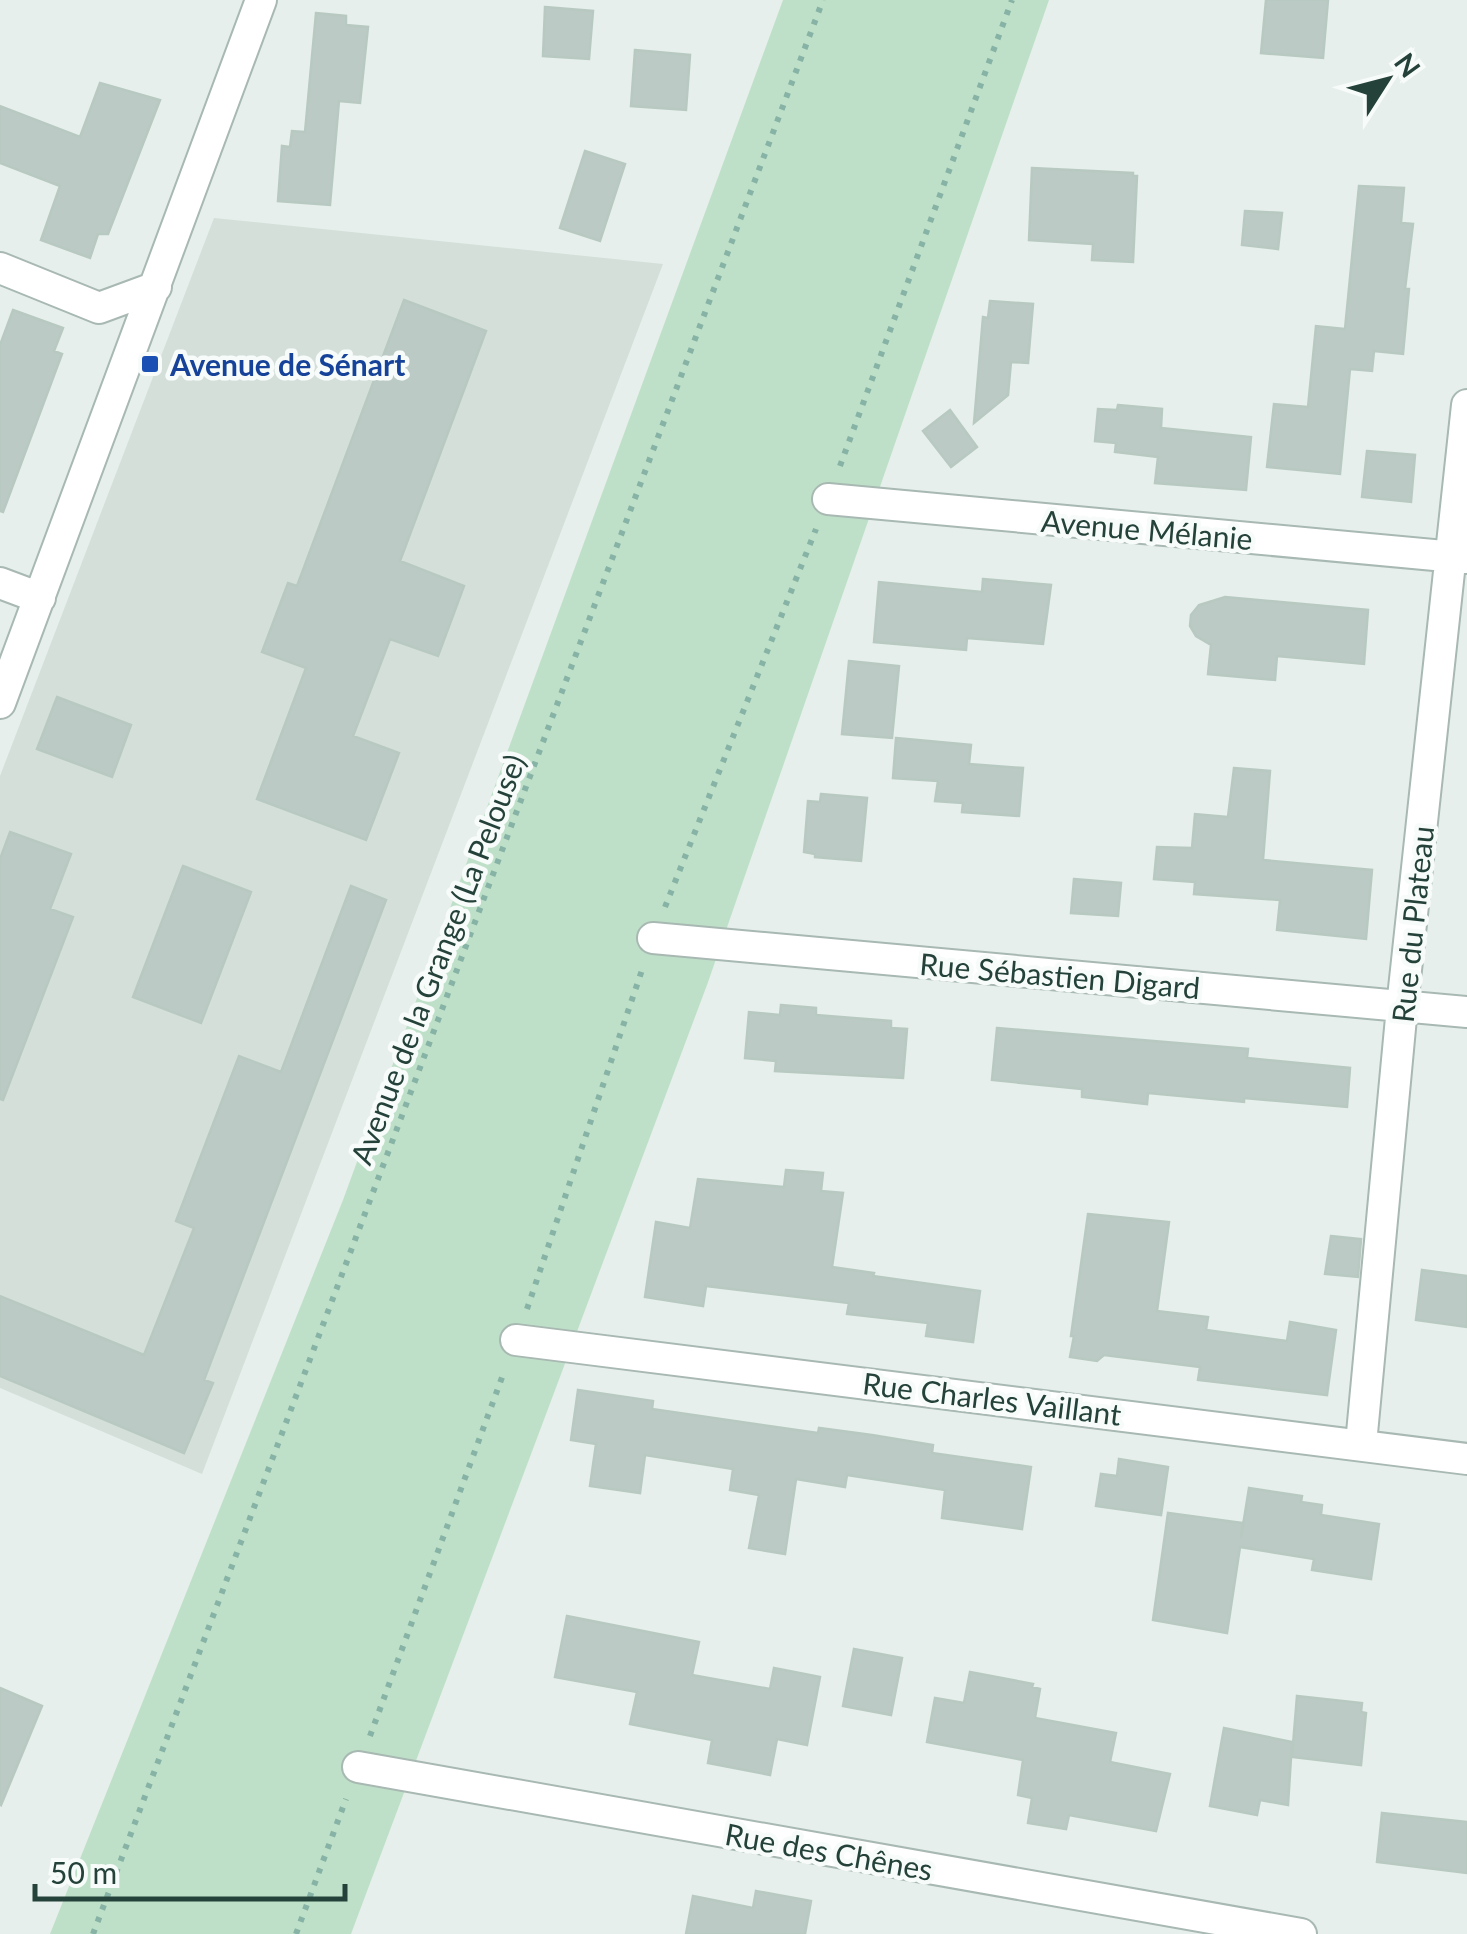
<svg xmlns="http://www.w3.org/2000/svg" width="1467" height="1934" font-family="Lato,sans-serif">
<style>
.built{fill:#d4dfda}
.green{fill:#bfe0c8}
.building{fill:#bbcac4;stroke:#b8c9c2;stroke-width:2.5}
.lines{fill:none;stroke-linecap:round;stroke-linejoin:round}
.minor-casing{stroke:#a8b8b2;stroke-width:34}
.path{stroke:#86b3a5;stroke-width:6;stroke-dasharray:5 8;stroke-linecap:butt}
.minor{stroke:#fff;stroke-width:30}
.transit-dot{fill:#1a4fb4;stroke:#f7fbf9;stroke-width:4}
.labels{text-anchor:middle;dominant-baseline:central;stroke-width:9;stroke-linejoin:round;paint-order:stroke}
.transit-label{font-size:30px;font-weight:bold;fill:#164399;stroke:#f7fbf9;text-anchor:start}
.street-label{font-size:30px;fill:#24423a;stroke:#f7fbf9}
</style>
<rect width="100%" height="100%" fill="#e6efeb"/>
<path class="built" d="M214,218L663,264L202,1474L0,1388V776Z"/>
<path class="green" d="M783,0H1049L707,985L351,1934H50L343,1200Z"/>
<path class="building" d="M1266,0H1328L1323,58L1261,53Z
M545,7L593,11L589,59L543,56Z
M316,13L346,16V25L368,27L360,103L339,101L330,205L278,201L282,146L290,147L292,131L305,132Z
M635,50L690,55L686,110L631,106Z
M100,83L160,100L108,234H98L90,258L41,240L60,186L0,163V106L80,137Z
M585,151L625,164L600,241L560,228Z
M1032,168L1133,173V176H1137L1133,262L1092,260L1093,244L1029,240Z
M1359,186L1404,188L1401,223L1413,224L1405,289H1409L1403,354L1374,351L1372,371L1350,369L1340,474L1267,467L1274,404L1308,407L1316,326L1345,329Z
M1245,211L1282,213L1278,249L1242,245Z
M404,300L486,331L400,561L464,586L438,656L390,639L353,736L399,753L366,840L257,799L306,668L262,652L288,583L297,586Z
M990,301L1033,304L1028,363L1011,362L1008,395L974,423L983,317L988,318Z
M13,310L63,328L54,351L62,354L3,512L0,511V345Z
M1118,405L1162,409L1161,428L1251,437L1246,490L1155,483L1158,457L1115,452L1116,443L1095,441L1098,409L1117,410Z
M950,410L977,447L951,467L923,431Z
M1367,451L1415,455L1411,502L1362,497Z
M983,579L1051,585L1043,644L967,638L966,650L874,642L879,582L982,592Z
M1225,597L1368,610L1364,664L1277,656L1275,680L1208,674L1211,645L1196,636L1190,626L1191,615L1199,605Z
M849,661L899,666L892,738L842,734Z
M57,697L131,725L112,777L37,749Z
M896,738L971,745L969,764L1023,768L1019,816L962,812L963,803L935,801L938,781L893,778Z
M1234,768L1270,771L1263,860L1372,870L1366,939L1277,930L1280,900L1194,894L1195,882L1154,879L1157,847L1192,848L1195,814L1228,817Z
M821,794L867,798L861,861L815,857V854L804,852L808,801L820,802Z
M10,832L71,854L50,909L73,917L3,1100L0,1099V859Z
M183,866L251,892L201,1023L133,997Z
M1074,879L1121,883L1118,916L1071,913Z
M351,886L386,900L204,1380L213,1383L184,1453L0,1376V1296L144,1355L194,1228L176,1221L239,1056L281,1072Z
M781,1005L816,1008V1015L891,1021V1028L907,1029L903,1078L775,1071L776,1061L745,1058L749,1012L780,1015Z
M997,1028L1248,1049L1247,1058L1350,1068L1347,1107L1244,1098V1102L1148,1093L1147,1104L1082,1097V1089L992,1080Z
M786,1170L823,1173L821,1191L843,1193L832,1267L874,1273L873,1276L980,1291L973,1342L926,1336L928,1323L847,1314L849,1303L706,1286L703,1306L645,1297L656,1222L690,1228L698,1179L784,1187Z
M1088,1214L1169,1222L1157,1311L1208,1317L1206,1330L1287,1341L1290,1322L1336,1330L1327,1395L1198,1380L1200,1367L1104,1355L1097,1361L1070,1357L1074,1336H1071Z
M1331,1236L1361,1239L1358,1277L1325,1274Z
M1422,1270L1467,1276V1327L1416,1320Z
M578,1390L653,1401L652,1409L818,1433L819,1428L872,1435L933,1445L932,1453L1031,1467L1022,1529L942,1518L945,1490L847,1475L845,1487L796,1479L785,1554L749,1548L759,1495L730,1490L733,1469L645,1455L640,1493L590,1486L596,1444L571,1440Z
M1119,1459L1168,1467L1161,1515L1096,1506L1101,1474L1117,1476Z
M1249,1488L1302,1496L1301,1502L1322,1505L1321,1515L1379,1524L1371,1579L1312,1570L1314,1559L1240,1547L1227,1633L1153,1620L1168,1513L1243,1523L1241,1538Z
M567,1616L699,1642L692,1675L770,1689L774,1668L820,1677L807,1745L777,1739L770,1775L708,1763L712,1740L630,1724L637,1692L555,1677Z
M854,1649L902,1658L891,1715L843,1706Z
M970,1672L1033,1684L1032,1687L1040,1689L1035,1718L1116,1733L1110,1762L1170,1774L1156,1831L1069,1815L1066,1829L1028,1823L1032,1798L1018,1795L1023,1760L927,1742L935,1698L964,1703Z
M0,1688L42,1706L1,1805L0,1804Z
M1297,1696L1362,1703L1361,1712L1366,1713L1361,1765L1292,1757Z
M1224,1728L1292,1742L1288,1805L1260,1800L1257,1815L1210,1806Z
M1382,1813L1467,1822V1873L1377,1862Z
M756,1891L811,1901L805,1934H686L693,1896L753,1908Z"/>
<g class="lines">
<g class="minor-casing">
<path id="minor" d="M0,268L99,308L156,287
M828,499L1467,558
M0,583L40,598
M0,703L261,0
M653,938L1467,1012
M516,1340L1467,1459
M1361,1444L1402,1007L1467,405
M358,1767L1301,1934"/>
</g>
<path class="path" d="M840,466L1012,0
M665,907L816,529
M527,1309L642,970
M370,1736L504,1372
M93,1934L823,0
M296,1934L346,1799"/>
<use href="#minor" class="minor"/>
</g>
<rect class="transit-dot" x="140" y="354" width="20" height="20" rx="5"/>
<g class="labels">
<g class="transit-label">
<text x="170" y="364">Avenue de Sénart</text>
</g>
<g class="street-label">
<text transform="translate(1147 529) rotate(5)">Avenue Mélanie</text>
<text transform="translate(1412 924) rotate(-84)">Rue du Plateau</text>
<text transform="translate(437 959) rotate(-69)">Avenue de la Grange (La Pelouse)</text>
<text transform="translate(1060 975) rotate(5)">Rue Sébastien Digard</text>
<text transform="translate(992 1398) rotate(7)">Rue Charles Vaillant</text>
<text transform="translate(829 1851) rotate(10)">Rue des Chênes</text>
</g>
</g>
<g transform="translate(1387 80) rotate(54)" stroke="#f7fbf9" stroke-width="8" paint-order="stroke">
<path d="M0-8L18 38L0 25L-18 38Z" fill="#24423a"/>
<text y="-15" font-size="28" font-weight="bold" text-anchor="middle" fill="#24423a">N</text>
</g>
<path d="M35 1884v15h310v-15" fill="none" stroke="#24423a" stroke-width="5"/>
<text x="50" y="1884" font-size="30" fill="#24423a" stroke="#f7fbf9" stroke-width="8" paint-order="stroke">50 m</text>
</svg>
